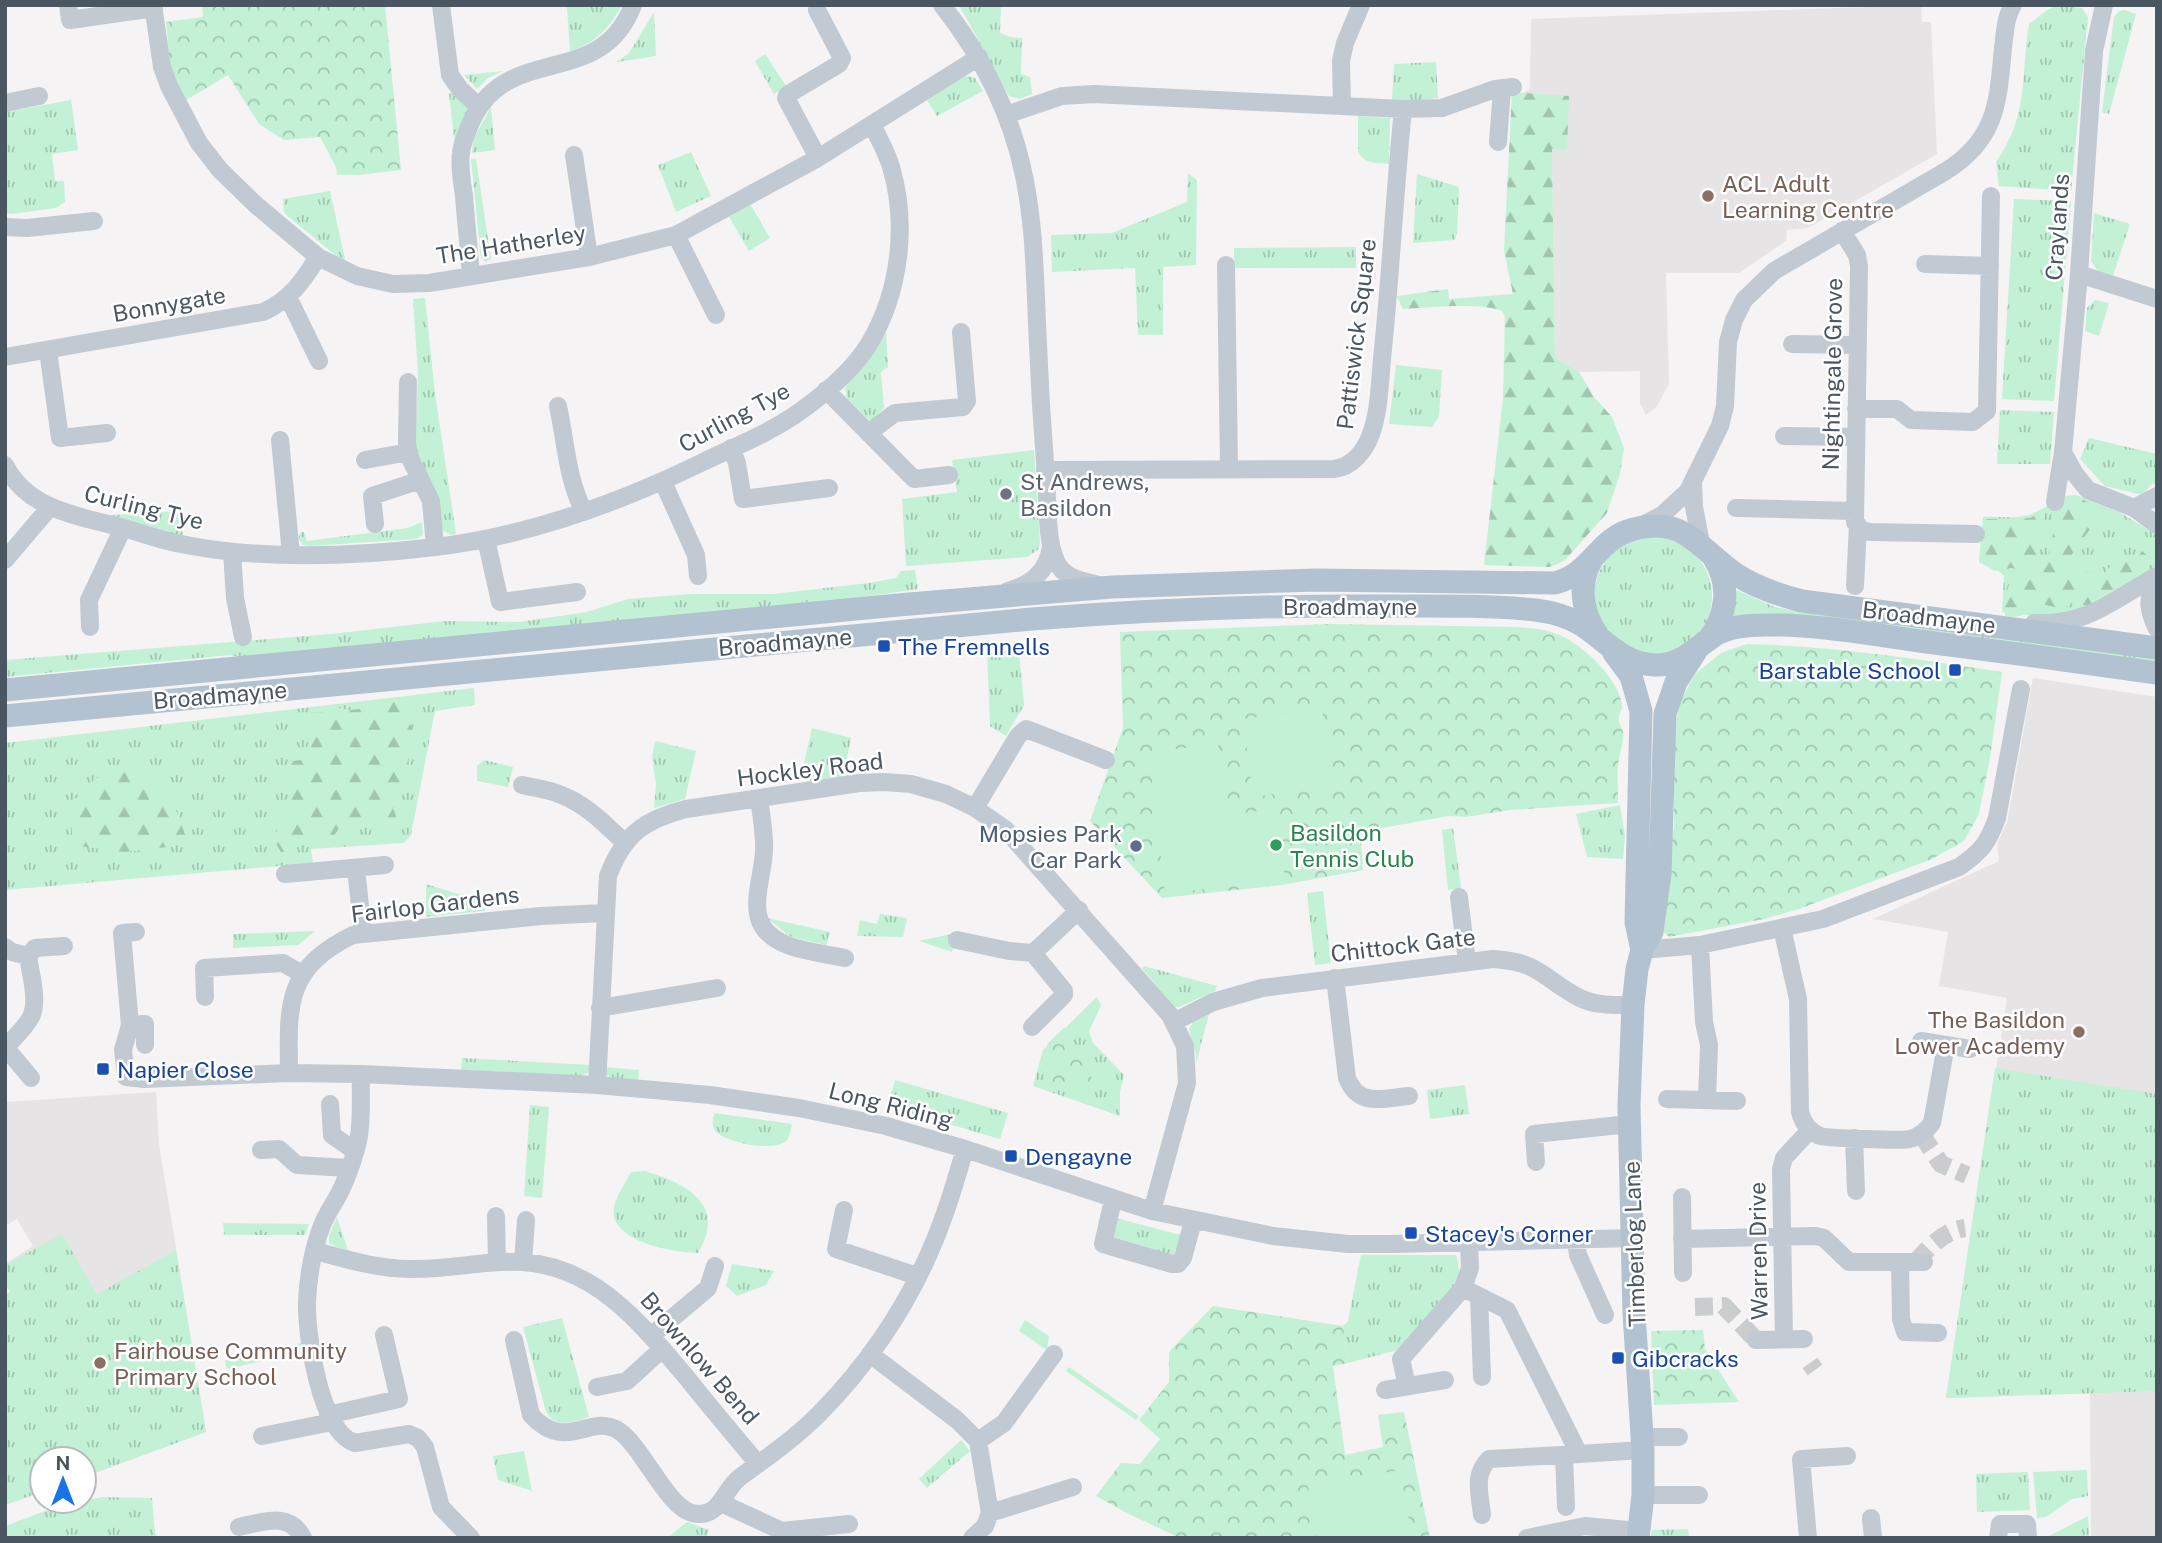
<svg xmlns="http://www.w3.org/2000/svg" width="2162" height="1543" font-family="'Public Sans',sans-serif">
<style>
.education{fill:#e6e4e5}
.grass{fill:url(#grass-tufts)}
.forest{fill:url(#forest-firs)}
.park{fill:url(#park-crowns)}
.pitch{fill:#c3f1d5}
.lines{fill:none;stroke-linecap:round;stroke-linejoin:round}
.minor-tunnel{stroke:#caccce;stroke-width:18;stroke-dasharray:18 9;stroke-linecap:butt}
.minor{stroke:#c1cad2;stroke-width:18}
.major{stroke:#b3c2d1;stroke-width:23}
.education-dot{fill:#8d6e63;stroke:#fff;stroke-width:2.5}
.worship-dot{fill:#6b7280;stroke:#fff;stroke-width:2.5}
.transit-dot{fill:#1a4fb4;stroke:#fff;stroke-width:2.5}
.leisure-dot{fill:#2e9e5b;stroke:#fff;stroke-width:2.5}
.service-dot{fill:#5c6f8a;stroke:#fff;stroke-width:2.5}
.labels{text-anchor:middle;dominant-baseline:central;stroke-width:5;stroke-linejoin:round;paint-order:stroke}
.education-label{font-size:23px;fill:#785e54;stroke:#fff;text-anchor:start}
.street-label{font-size:23px;fill:#4a5661;stroke:#fff}
.worship-label{font-size:23px;fill:#5b616d;stroke:#fff;text-anchor:start}
.transit-label{font-size:23px;fill:#164399;stroke:#fff;text-anchor:start}
.leisure-label{font-size:23px;fill:#27864d;stroke:#fff;text-anchor:start}
.service-label{font-size:23px;fill:#4e5e75;stroke:#fff;text-anchor:end}
</style>
<defs>
<pattern id="grass-tufts" width="24" height="20" patternUnits="userSpaceOnUse" patternTransform="scale(1.75)"><rect width="24" height="20" fill="#c3f1d5"/><path d="M3 7l-1-3M5 7V3M7 7l1-3M15 17l-1-3M17 17v-4M19 17l1-3" fill="none" stroke="#a0c6b0"/></pattern>
<pattern id="forest-firs" width="22" height="20" patternUnits="userSpaceOnUse" patternTransform="scale(1.75)"><rect width="22" height="20" fill="#c3f1d5"/><path d="M5 1l3.5 6h-7zM16 11l3.5 6h-7z" fill="#a0c6b0"/></pattern>
<pattern id="park-crowns" width="20" height="18" patternUnits="userSpaceOnUse" patternTransform="scale(1.75)"><rect width="20" height="18" fill="#c3f1d5"/><path d="M2 6a3 3 0 1 1 6 0M12 15a3 3 0 1 1 6 0" fill="none" stroke="#a0c6b0"/></pattern>
</defs>
<rect width="100%" height="100%" fill="#f5f3f3"/>
<path class="education" d="M1921,5L1922,22H1931L1937,154L1808,228L1787,230L1786,241L1739,273H1666L1669,384L1657,406L1646,415L1640,403V371L1579,372L1555,357L1552,148L1567,149L1523,93L1530,89L1531,19Z
M2033,678L2157,697V1538H2091L2090,1393L1946,1398L2007,998L1939,986L1948,932L1873,919L1999,861L1997,843L2007,823Z
M156,1092L159,1144L206,1432L84,1477V1459H42V1492L5,1505V1295L10,1292L5,1284V1264L33,1246L17,1219L5,1226V1102Z"/>
<path class="grass" d="M579,5H622C610,27 595,44 570,51L567,7Z
M959,5H1001L1000,33L1010,37L1022,38L1021,74L1030,77L1032,94L1020,99L1009,96Z
M2058,5L2082,8L2088,17L2071,191L1999,186L1996,162C2030,113 2020,79 2029,24L2047,10Z
M2125,10L2136,14L2109,114L2102,112L2114,17L2119,11Z
M654,12L656,56L617,62L629,53Z
M765,54L786,86L774,94L755,61Z
M1436,62L1438,98L1413,101L1392,100L1394,64Z
M503,71L488,78L477,89L464,75Z
M969,76L975,78L983,91L937,116L927,100L963,77Z
M454,91L473,109L455,146L449,94Z
M71,100L78,150L52,154L55,181H64L65,202L56,208L12,214L5,213V112Z
M491,107L495,150L472,153L473,140Z
M1358,116L1390,118L1389,164C1378,163 1364,164 1358,152Z
M691,152L711,196L676,212L658,165Z
M471,159H476L491,259L486,262L481,258Z
M1188,173L1197,180L1196,265L1163,267V335H1138L1135,268L1052,272L1051,235L1112,233L1187,202Z
M1417,174L1459,187L1457,234L1454,240L1413,243Z
M330,191L346,264L284,213L283,199Z
M2014,199L2071,201L2054,401L2002,399Z
M750,204L770,238L749,251L729,217Z
M2094,213L2130,224L2113,276L2098,271L2091,261Z
M1356,247V268H1234V248Z
M425,298L435,394L456,534L451,535L440,529L415,453L418,374L413,299Z
M2095,300L2109,303L2099,336L2085,331L2087,308Z
M886,329L888,367L881,372L884,408L873,419L869,420L847,398L845,388Z
M1396,365L1442,370L1439,416L1432,427L1389,424Z
M2000,410L2054,412L2050,464H1997Z
M2089,438L2157,454V484H2152L2142,495L2105,486L2080,459Z
M1034,450L1040,543L1038,550L1027,557L906,566L902,499L957,492L952,460Z
M2076,495L2119,512L2155,534L2157,537V566L2091,609L2049,618L2002,612L2004,576L1996,569L1979,562L1983,517C1997,516 2015,519 2029,515C2045,509 2059,497 2076,495Z
M181,511L183,536L95,516Z
M422,522L423,535L416,539L309,546L303,545L298,538L301,532H304L307,541L408,528Z
M1594 596a59 59 0 1 1 118 0a59 59 0 1 1-118 0Z
M915,570L918,589L821,603L258,661L230,655L5,677V660L331,634L445,621L519,622L587,612L628,599L691,594H773L869,583L896,578L901,571Z
M1734,589L1775,607L1796,611L2157,659V669L1732,622Z
M1019,650L1024,705L1006,736L990,726L987,652Z
M474,688L475,705L435,711L411,835L404,843L311,849L313,863L5,890V743Z
M812,728L851,738L847,758L849,776L807,781L804,763Z
M655,741L696,751L685,799L654,808L656,784L652,757Z
M484,760L513,767L508,787L477,781V766Z
M1620,805L1625,836L1623,859L1587,857L1576,814Z
M1453,828L1461,888L1448,890L1442,830Z
M426,884L484,902L485,911L426,917Z
M1323,891L1331,963L1315,965L1307,893Z
M880,914L907,918L903,937L857,936L860,920L877,924Z
M767,918L830,932L826,945L791,937Z
M315,931L298,945L233,948V934Z
M956,933L952,952L919,941Z
M1144,966L1217,986L1215,991L1179,1007H1174L1142,968Z
M1097,997L1101,1006L1089,1031L1093,1043L1124,1075L1120,1092V1116L1033,1086L1043,1050Z
M1209,1014L1196,1064V1054L1189,1029L1193,1022Z
M462,1058L591,1065L590,1072L580,1076L461,1070Z
M604,1067L639,1070L638,1082L610,1078L606,1076Z
M1995,1068L2157,1094V1391L1946,1398Z
M895,1080L1008,1113L1000,1139L888,1106Z
M1465,1085L1469,1114L1430,1119L1427,1090Z
M530,1105L549,1107L542,1198L524,1196Z
M714,1113L792,1124C791,1129 790,1136 787,1140C777,1153 722,1143 714,1129C712,1125 713,1118 714,1113Z
M645,1171C687,1184 727,1204 698,1253C674,1252 608,1242 614,1207C617,1195 625,1183 631,1172Z
M337,1217L348,1250L336,1247L329,1243V1236Z
M1112,1217L1184,1236L1178,1256L1111,1245Z
M223,1223L309,1224L305,1235H224Z
M62,1234L97,1294L176,1250L206,1432L84,1477V1459H42V1492L5,1505V1295L10,1292L5,1284V1265Z
M1361,1255H1456C1460,1267 1460,1274 1456,1285L1398,1350L1348,1363L1343,1326L1348,1321Z
M732,1264L774,1271L766,1285L737,1296L726,1286Z
M562,1318L589,1417C573,1422 556,1429 546,1412L523,1327Z
M1025,1320L1049,1336L1047,1350L1019,1331Z
M301,1343L302,1352L227,1369L225,1360Z
M1069,1367L1139,1416L1136,1420L1066,1371Z
M961,1440L970,1451L927,1488L919,1479Z
M524,1451L532,1491L498,1480L493,1456Z
M2087,1470L2088,1496L2072,1499L2046,1517L2037,1518L2033,1472Z
M2028,1472L2030,1510L1977,1512L1976,1474Z
M103,1497L152,1498L155,1534L158,1538H5V1526L64,1504Z
M2088,1516L2089,1538H2045Z
M687,1522L709,1530L706,1538H667Z
M1688,1529L1689,1538H1650L1652,1530Z"/>
<path class="forest" d="M1512,92L1569,96L1567,149H1552L1555,357L1579,372L1594,397L1612,417L1624,448L1620,474L1607,513L1565,560L1558,564L1549,567L1484,565L1503,398L1505,317L1502,311C1480,302 1428,308 1403,309L1397,296L1448,289L1449,299L1513,294L1504,250Z
M2076,495L2096,508L2090,529L2070,557L2078,566L2073,578L2079,579L2085,572L2103,574L2113,564H2122L2132,555L2137,556L2142,551L2150,558L2148,571L2089,606L2072,603L2063,609L2037,603C2028,614 2019,619 2005,616C2006,596 2005,587 2018,570L2012,568L1995,571L1979,562L1986,519L2030,518L2046,510L2035,563L2047,566L2059,502L2065,496Z
M400,697L414,706L407,718C418,736 413,742 408,760C405,772 402,792 402,804L393,808L398,822C382,829 383,824 369,825C358,826 350,829 339,828L334,836L318,838L308,836L293,852H281L276,844L277,826L287,814L293,788L284,774L292,761L302,760L312,734L304,723L311,712C322,714 328,709 339,708C342,708 346,710 350,710C363,709 389,703 400,697Z
M114,772L142,773L169,791L186,837L167,847L124,852L72,845L71,800L84,795L94,779Z"/>
<path class="park" d="M202,5H385L401,170L359,175H337L336,167L320,137L284,140L259,124L228,75L183,102L170,66L166,22L203,17Z
M1328,624L1516,627C1531,628 1545,629 1559,635C1582,644 1621,680 1622,707C1622,709 1619,715 1619,717C1618,724 1622,727 1623,732C1624,744 1619,754 1618,765C1617,777 1618,790 1618,803L1510,810L1466,817L1449,816L1376,829H1360L1363,870L1282,885L1162,898L1090,821L1123,728L1120,632Z
M1747,644C1833,646 1917,659 2002,672L1990,758L1979,814L1964,841L1932,859L1799,909L1764,919L1669,937L1662,930L1669,845L1674,829V732L1681,700L1695,674L1721,653Z
M1065,1027L1096,1086L1091,1093L1047,1084V1044Z
M1213,1306L1343,1326L1348,1363L1333,1366L1345,1455L1383,1447L1378,1415L1404,1412L1430,1538H1180L1129,1514L1096,1496L1121,1463L1140,1464L1160,1439L1139,1420L1169,1382V1352Z
M1703,1330L1705,1349L1739,1402L1654,1405L1651,1331Z"/>
<path class="pitch" d="M1322,708L1333,786L1253,797L1243,719Z
M1218,744L1226,815L1276,809L1285,879L1165,894L1150,752Z
M1400,1470L1412,1538H1317L1308,1486Z"/>
<g class="lines">
<path class="minor-tunnel" d="M1921,1134L1941,1164L1967,1175
M1916,1262C1930,1246 1944,1231 1965,1228
M1695,1307L1724,1306L1756,1340
M1810,1363L1815,1370"/>
<path class="minor" d="M68,5L70,20L154,8
M153,5L162,67L169,86L199,143L220,170L256,205L318,257L357,276L393,284L429,283L589,257L676,235L818,158L979,57
M441,5L450,75L460,89L479,107
M942,5C982,56 1011,112 1024,176C1034,224 1035,274 1037,324C1039,375 1042,426 1046,477C1048,502 1046,539 1056,561C1063,577 1080,581 1096,584
M2104,5L2094,51L2079,274L2063,452L2075,474L2088,490L2134,508L2157,525
M817,10L842,58L839,64L787,95L786,98L818,158
M5,103L39,96
M1342,105L1341,61L1345,43L1361,5
M1006,115L1062,96L1094,94L1403,109L1442,108L1495,89L1513,87
M1498,142L1502,89
M574,155L589,257
M5,227L27,228L94,221
M1842,231L1857,255L1859,266L1855,522L1861,530L1870,532L1976,534
M676,235L716,315
M1925,264L1990,266
M1226,265L1229,468
M2079,274L2157,299
M471,276C469,249 466,222 464,196C462,182 459,167 461,153C462,143 466,135 469,127C503,39 600,93 633,5
M288,297L319,361
M1792,344L1857,345
M48,350L60,438L107,433
M5,357L263,312C290,300 303,281 318,257
M408,382L407,443L409,456L431,501L435,547
M826,390L914,479L949,475
M558,406C566,443 567,479 584,512
M1856,409H1897L1911,420L1973,422L1987,411L1991,196
M868,433L895,413L963,407L967,401L961,332
M1784,436L1856,437
M280,440L291,554
M731,448L737,463L743,499L829,488
M365,460L409,452
M5,465C27,509 77,516 120,527C139,532 157,539 176,543C260,561 351,557 435,547C528,536 619,503 703,462C736,446 772,432 802,410C827,392 853,370 869,344C900,292 908,224 891,167C887,152 878,138 872,124
M1045,470L1334,469C1352,467 1365,451 1371,434C1380,410 1380,375 1383,349C1391,269 1395,189 1403,109
M663,482L696,555L698,576
M1693,483L1694,507L1701,543
M2055,502L2063,452
M1736,508L1854,511
M2134,508L2157,496
M375,524L372,496L421,480
M1641,526L1662,515L1688,491L1720,426L1725,406L1728,342L1734,320L1744,300L1774,271L1946,171C1997,139 1998,102 2003,48C2005,33 2005,18 2013,5
M486,539L500,602L577,592
M232,552L235,598L243,637
M5,560L50,507
M2157,582C2145,598 2149,612 2157,629
M1855,586L1858,525
M1008,591C1032,584 1047,572 1051,547
M2034,623C2088,626 2112,600 2157,576
M90,627L89,600L123,528
M522,785C534,788 548,789 559,794C586,804 605,824 625,843
M759,798C761,815 765,834 764,851C762,888 740,926 787,945C805,952 827,954 845,958
M975,808L1018,736L1026,729L1106,760
M356,868L363,934
M285,874L385,865
M1459,897L1467,962
M1782,928L1798,999L1800,1112C1803,1124 1809,1131 1820,1136C1825,1138 1903,1141 1910,1139C1920,1137 1926,1131 1932,1123L1946,1045
M136,932L122,933L130,1025L123,1050L126,1077L144,1079L289,1073L361,1074L597,1085L710,1095L799,1108L886,1126L965,1149L1152,1211L1273,1236L1348,1244H1394L1633,1238
M957,940L1009,951L1033,953L1079,910
M1700,945L1704,1022L1709,1045L1707,1100
M5,947L12,952L28,956C30,973 39,1000 31,1017C25,1028 14,1038 6,1047
M1642,950L1700,945L1823,919L1959,867C1981,852 1988,843 1997,818L2021,689
M28,956L35,948L64,946
M1335,978L1347,1078C1359,1108 1383,1098 1409,1096
M205,997L204,968L283,963L302,974
M600,1008L717,988
M1174,1022L1213,1002L1262,988L1493,959C1540,962 1541,977 1578,997C1594,1006 1615,1005 1633,1005
M130,1025L145,1024V1045
M1032,1027L1064,995V991L1033,953
M1921,1041L1970,1049
M5,1047L31,1078
M289,1073C288,1005 285,968 353,935L541,916L604,913
M361,1074C360,1098 363,1126 356,1149C352,1164 346,1180 339,1194C333,1205 325,1216 321,1228C313,1250 308,1278 307,1302C306,1333 320,1433 355,1443L409,1434L418,1438L425,1447L441,1507L471,1538
M597,1085L608,876C624,834 644,820 686,809L859,783L884,782L911,784L946,794L975,808L1005,829L1170,1015L1185,1046L1187,1083L1152,1211
M1667,1099L1737,1101
M330,1104L332,1135L355,1151
M1854,1138L1856,1191
M261,1150L279,1149L297,1165L349,1168
M1536,1162L1534,1134L1630,1124
M1682,1197L1683,1273
M1113,1200L1103,1244L1172,1264H1178L1183,1258L1193,1221
M844,1210L836,1249L917,1276
M496,1216L497,1262
M1682,1239L1816,1236L1824,1238L1849,1262H1924
M1576,1240L1578,1255L1605,1315
M316,1248L323,1253C352,1261 381,1269 411,1269C449,1270 485,1260 523,1262C597,1267 642,1325 687,1378C710,1407 734,1435 758,1464
M523,1262L526,1220
M1900,1262L1901,1319L1905,1332L1938,1333
M1463,1288L1507,1310L1579,1454L1643,1450
M1479,1296L1482,1377
M651,1336L708,1288L715,1266
M1784,1339L1781,1169L1784,1158L1810,1130
M514,1340L531,1415C567,1454 590,1412 619,1431C642,1446 667,1507 692,1513C719,1520 723,1491 739,1478C766,1458 794,1439 818,1415C865,1368 905,1310 931,1249C945,1217 955,1183 965,1149
M1756,1340L1804,1339
M870,1354L957,1420L978,1441L990,1513L985,1526L972,1538
M1407,1386L1401,1359L1463,1288L1470,1268L1469,1243
M597,1387L627,1381L662,1349
M1385,1390L1445,1380
M328,1415L399,1399L384,1335
M262,1436L332,1422
M1643,1437H1679
M978,1441L1004,1423L1054,1354
M1564,1455L1566,1507
M1643,1495H1699
M721,1503L782,1531L849,1524
M990,1513L1073,1487
M1482,1515C1480,1494 1473,1475 1489,1459L1581,1454
M1871,1518L1873,1538
M239,1527C263,1522 290,1511 303,1538
M1527,1538L1585,1526L1639,1531
M1808,1538L1801,1459L1847,1456
M1998,1538L2000,1524H2027L2028,1538"/>
<path class="major" d="M1591,561C1578,584 1582,613 1597,634
M1708,640C1727,616 1731,585 1714,558
M1614,653L1631,676L1641,711L1636,922L1642,950
M5,690L898,605L1112,587L1316,580L1555,583C1593,573 1597,538 1634,529C1686,515 1700,551 1737,575C1757,588 1779,595 1802,601L2157,648
M5,716L1032,619C1150,610 1268,605 1385,606C1435,606 1486,605 1536,610C1551,612 1567,616 1580,624C1606,640 1621,663 1654,665C1681,666 1695,648 1715,635C1730,626 1749,625 1766,625C1817,624 1876,635 1927,642C2004,652 2080,662 2157,673
M1638,1538L1643,1495V1450L1634,1314L1629,1105L1633,1005L1637,969L1642,950L1652,932L1660,874L1665,714L1676,682L1696,651"/>
</g>
<g class="education-dot">
<circle cx="1708" cy="196" r="7"/>
<circle cx="2079" cy="1032" r="7"/>
<circle cx="100" cy="1363" r="7"/>
</g>
<circle class="worship-dot" cx="1006" cy="494" r="7"/>
<g class="transit-dot">
<rect x="877" y="639" width="14" height="14" rx="3.5"/>
<rect x="1948" y="663" width="14" height="14" rx="3.5"/>
<rect x="96" y="1062" width="14" height="14" rx="3.5"/>
<rect x="1004" y="1149" width="14" height="14" rx="3.5"/>
<rect x="1404" y="1226" width="14" height="14" rx="3.5"/>
<rect x="1611" y="1351" width="14" height="14" rx="3.5"/>
</g>
<circle class="leisure-dot" cx="1276" cy="845" r="7"/>
<circle class="service-dot" cx="1136" cy="846" r="7"/>
<g class="labels">
<g class="education-label">
<text x="1722" y="183">ACL Adult<tspan x="1722" dy="26">Learning Centre</tspan></text>
<text x="2065" y="1019" text-anchor="end">The Basildon<tspan x="2065" dy="26">Lower Academy</tspan></text>
<text x="114" y="1350">Fairhouse Community<tspan x="114" dy="26">Primary School</tspan></text>
</g>
<g class="street-label">
<text transform="translate(2057 227) rotate(-86)">Craylands</text>
<text transform="translate(511 244) rotate(-9)">The Hatherley</text>
<text transform="translate(169 304) rotate(-10)">Bonnygate</text>
<text transform="translate(1356 334) rotate(-83)">Pattiswick Square</text>
<text transform="translate(1832 374) rotate(-89)">Nightingale Grove</text>
<text transform="translate(734 417) rotate(-28)">Curling Tye</text>
<text transform="translate(144 507) rotate(14)">Curling Tye</text>
<text x="1350" y="606">Broadmayne</text>
<text transform="translate(1929 617) rotate(7)">Broadmayne</text>
<text transform="translate(785 642) rotate(-5)">Broadmayne</text>
<text transform="translate(220 695) rotate(-5)">Broadmayne</text>
<text transform="translate(810 769) rotate(-7)">Hockley Road</text>
<text transform="translate(435 904) rotate(-7)">Fairlop Gardens</text>
<text transform="translate(1403 945) rotate(-7)">Chittock Gate</text>
<text transform="translate(891 1105) rotate(14)">Long Riding</text>
<text transform="translate(1634 1244) rotate(-92)">Timberlog Lane</text>
<text transform="translate(1758 1251) rotate(-91)">Warren Drive</text>
<text transform="translate(700 1358) rotate(49)">Brownlow Bend</text>
</g>
<g class="worship-label">
<text x="1020" y="481">St Andrews,<tspan x="1020" dy="26">Basildon</tspan></text>
</g>
<g class="transit-label">
<text x="898" y="646">The Fremnells</text>
<text x="1941" y="670" text-anchor="end">Barstable School</text>
<text x="117" y="1069">Napier Close</text>
<text x="1025" y="1156">Dengayne</text>
<text x="1425" y="1233">Stacey's Corner</text>
<text x="1632" y="1358">Gibcracks</text>
</g>
<g class="leisure-label">
<text x="1290" y="832">Basildon<tspan x="1290" dy="26">Tennis Club</tspan></text>
</g>
<g class="service-label">
<text x="1122" y="833">Mopsies Park<tspan x="1122" dy="26">Car Park</tspan></text>
</g>
</g>
<rect width="2162" height="1543" fill="none" stroke="#4a5661" stroke-width="14"/>
<g transform="translate(63 1480)"><circle r="33" fill="#ffffff" stroke="#b7bbc0" stroke-width="2"/>
<path d="M0-5L12 26L0 18L-12 26Z" fill="#1a73e8"/>
<text y="-10" font-size="19" font-weight="bold" text-anchor="middle" fill="#4a5661">N</text>
</g>
</svg>
